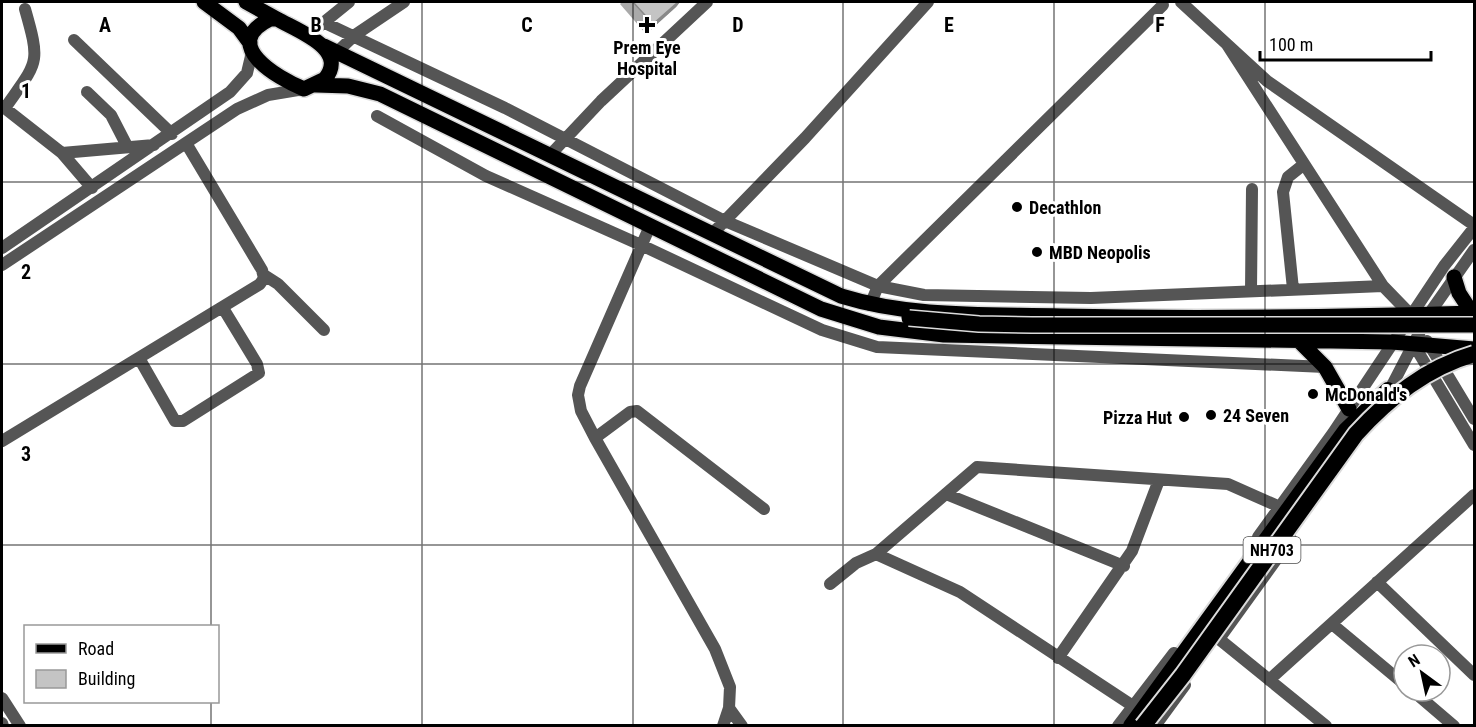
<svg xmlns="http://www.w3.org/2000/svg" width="1476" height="727" font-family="'Roboto Condensed',sans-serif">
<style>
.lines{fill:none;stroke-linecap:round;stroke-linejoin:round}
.major-casing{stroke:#dbdbdb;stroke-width:18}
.highway-casing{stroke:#dbdbdb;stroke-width:20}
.minor{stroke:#555;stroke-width:12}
.major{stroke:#000;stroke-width:15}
.highway{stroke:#000;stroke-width:16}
.major-bridge-casing{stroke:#dbdbdb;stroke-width:18;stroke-linecap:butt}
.highway-bridge-casing{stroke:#dbdbdb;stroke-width:20;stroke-linecap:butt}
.major-bridge{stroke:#000;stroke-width:15}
.highway-bridge{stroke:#000;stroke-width:16}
.wall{fill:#a9a9a9}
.shaded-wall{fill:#898989}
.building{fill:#c4c4c4;stroke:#898989;stroke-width:1.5}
.grid{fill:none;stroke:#000;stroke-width:1.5;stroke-opacity:0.55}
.poi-dot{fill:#000;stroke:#fff;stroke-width:2}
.labels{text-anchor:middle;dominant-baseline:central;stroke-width:6;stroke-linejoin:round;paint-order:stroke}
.shield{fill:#fff;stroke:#4c4c4c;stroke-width:1.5}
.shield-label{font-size:16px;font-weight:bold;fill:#000}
.poi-label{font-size:18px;font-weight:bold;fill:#000;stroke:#fff;text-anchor:start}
.grid-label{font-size:20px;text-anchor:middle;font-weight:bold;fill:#000;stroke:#fff;stroke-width:6;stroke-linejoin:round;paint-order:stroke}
</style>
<rect width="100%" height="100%" fill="#fff"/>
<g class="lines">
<g class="major-casing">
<path id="major" d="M204,2L239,28L250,43
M246,2L277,19
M270,19H277C298,31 349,49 325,79L304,89C277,78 219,44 270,19Z
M324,46L841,296C912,318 987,314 1061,316C1199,319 1337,317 1474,313
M316,85L348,86L380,94L821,309L879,327L944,335L1392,342L1474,349
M1454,277L1459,293L1472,313
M1298,340L1325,367L1349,409"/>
</g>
<g class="highway-casing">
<path id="highway" d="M1131,726L1346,430L1388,390"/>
</g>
<path class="minor" d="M1181,2L1267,81L1474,225
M323,22L505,108L725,221L878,286L924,295L1091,298L1383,286
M307,36L349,2
M74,40L172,134
M1226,43L1383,286L1414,318
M337,52L355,35L404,2
M87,92L111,115L127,146
M2,106L62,153L92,188
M5,108C38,61 41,65 25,9
M377,116L486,176L641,245L822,330L877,347L1325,367
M62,153L154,145
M551,154L601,101L707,2
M650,226L580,386L578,395L581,411L595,438L715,649L730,687L729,708L723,726
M712,234L805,138L928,2
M2,248L230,92L247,73L252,52
M2,265L237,109L268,95L304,89
M264,275L278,284L324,330
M1293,289L1283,192L1288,177L1303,165
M1251,291L1252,189
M870,305L878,286L1163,5
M1427,341L1474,419
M1414,345L1474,445
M139,358L175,421H183L259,373L257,364L223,308
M1386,397L1429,314L1474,250
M595,438L630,412L637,411L764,509
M2,441L260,284L264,278L262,270L186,143
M946,494L1124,566
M1258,537L1333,433L1444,266L1474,228
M876,554L960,592L1133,706
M1377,582L1474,675
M830,584L856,563L876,554L977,467L1228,484L1280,507
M1332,624L1404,684
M1219,639L1291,539
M1219,639L1326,726
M1058,658L1132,551L1159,480
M1269,680L1474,495
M1413,691L1454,726
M2,698L20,726
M729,708L742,726
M2,723L3,726
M1118,726L1174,653
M1155,726L1185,685"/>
<use href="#major" class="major"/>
<use href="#highway" class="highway"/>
<g class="major-bridge-casing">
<path id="major-bridge" d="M909,318L979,324L1032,325H1474"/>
</g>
<g class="highway-bridge-casing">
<path id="highway-bridge" d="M1143,726L1183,675L1356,434C1389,398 1426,368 1474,354"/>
</g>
<use href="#major-bridge" class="major-bridge"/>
<use href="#highway-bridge" class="highway-bridge"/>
</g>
<path class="wall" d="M622,2H680L676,7L646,34L620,4Z"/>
<path class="shaded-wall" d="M678,2H680L676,7L646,34L653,24Z"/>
<path class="building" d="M633,2H678L653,24Z"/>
<path class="grid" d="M211,2V626M422,2V726M633,2V726M843,2V726M1054,2V726M1265,2V726M2,182H1474M2,364H1474M2,545H1474M211,702V726"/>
<g class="poi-dot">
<path d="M644 16h6v6h6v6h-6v6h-6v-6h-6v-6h6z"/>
<circle cx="1017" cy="207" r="6"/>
<circle cx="1037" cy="252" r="6"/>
<circle cx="1313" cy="394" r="6"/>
<circle cx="1211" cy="415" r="6"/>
<circle cx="1184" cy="417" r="6"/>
</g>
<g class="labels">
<rect class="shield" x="1243.5" y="537" width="57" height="26" rx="4.5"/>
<g class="shield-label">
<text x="1272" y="550">NH703</text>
</g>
<g class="poi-label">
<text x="647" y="47" text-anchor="middle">Prem Eye<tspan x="647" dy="21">Hospital</tspan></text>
<text x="1029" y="207">Decathlon</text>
<text x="1049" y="252">MBD Neopolis</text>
<text x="1325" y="394">McDonald's</text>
<text x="1223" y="415">24 Seven</text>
<text x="1172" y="417" text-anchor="end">Pizza Hut</text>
</g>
</g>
<g class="grid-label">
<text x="105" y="32">A</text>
<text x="316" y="32">B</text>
<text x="527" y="32">C</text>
<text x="738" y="32">D</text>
<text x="949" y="32">E</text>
<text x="1160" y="32">F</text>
<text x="26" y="98">1</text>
<text x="26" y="279">2</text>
<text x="26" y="461">3</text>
</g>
<rect width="1476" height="727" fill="none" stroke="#000000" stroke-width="6"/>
<rect x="24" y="625" width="195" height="78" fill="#ffffff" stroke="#999999" stroke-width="1.5"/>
<rect x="36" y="644" width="30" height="9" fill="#000000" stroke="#999999" stroke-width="1.5"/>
<text x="78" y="655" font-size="18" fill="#000000">Road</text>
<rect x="36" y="670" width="30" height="18" fill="#c4c4c4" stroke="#999999" stroke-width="1.5"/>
<text x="78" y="685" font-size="18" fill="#000000">Building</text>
<g transform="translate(1422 673) rotate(327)"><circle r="28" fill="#ffffff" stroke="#999999" stroke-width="1.5"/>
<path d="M0-4.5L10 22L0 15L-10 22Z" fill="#000000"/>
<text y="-9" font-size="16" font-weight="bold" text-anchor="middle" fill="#000000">N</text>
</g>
<path d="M1260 51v9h171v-9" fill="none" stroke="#000000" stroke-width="3"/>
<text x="1269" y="51" font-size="18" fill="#000000" stroke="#ffffff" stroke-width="4.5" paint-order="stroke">100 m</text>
</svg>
